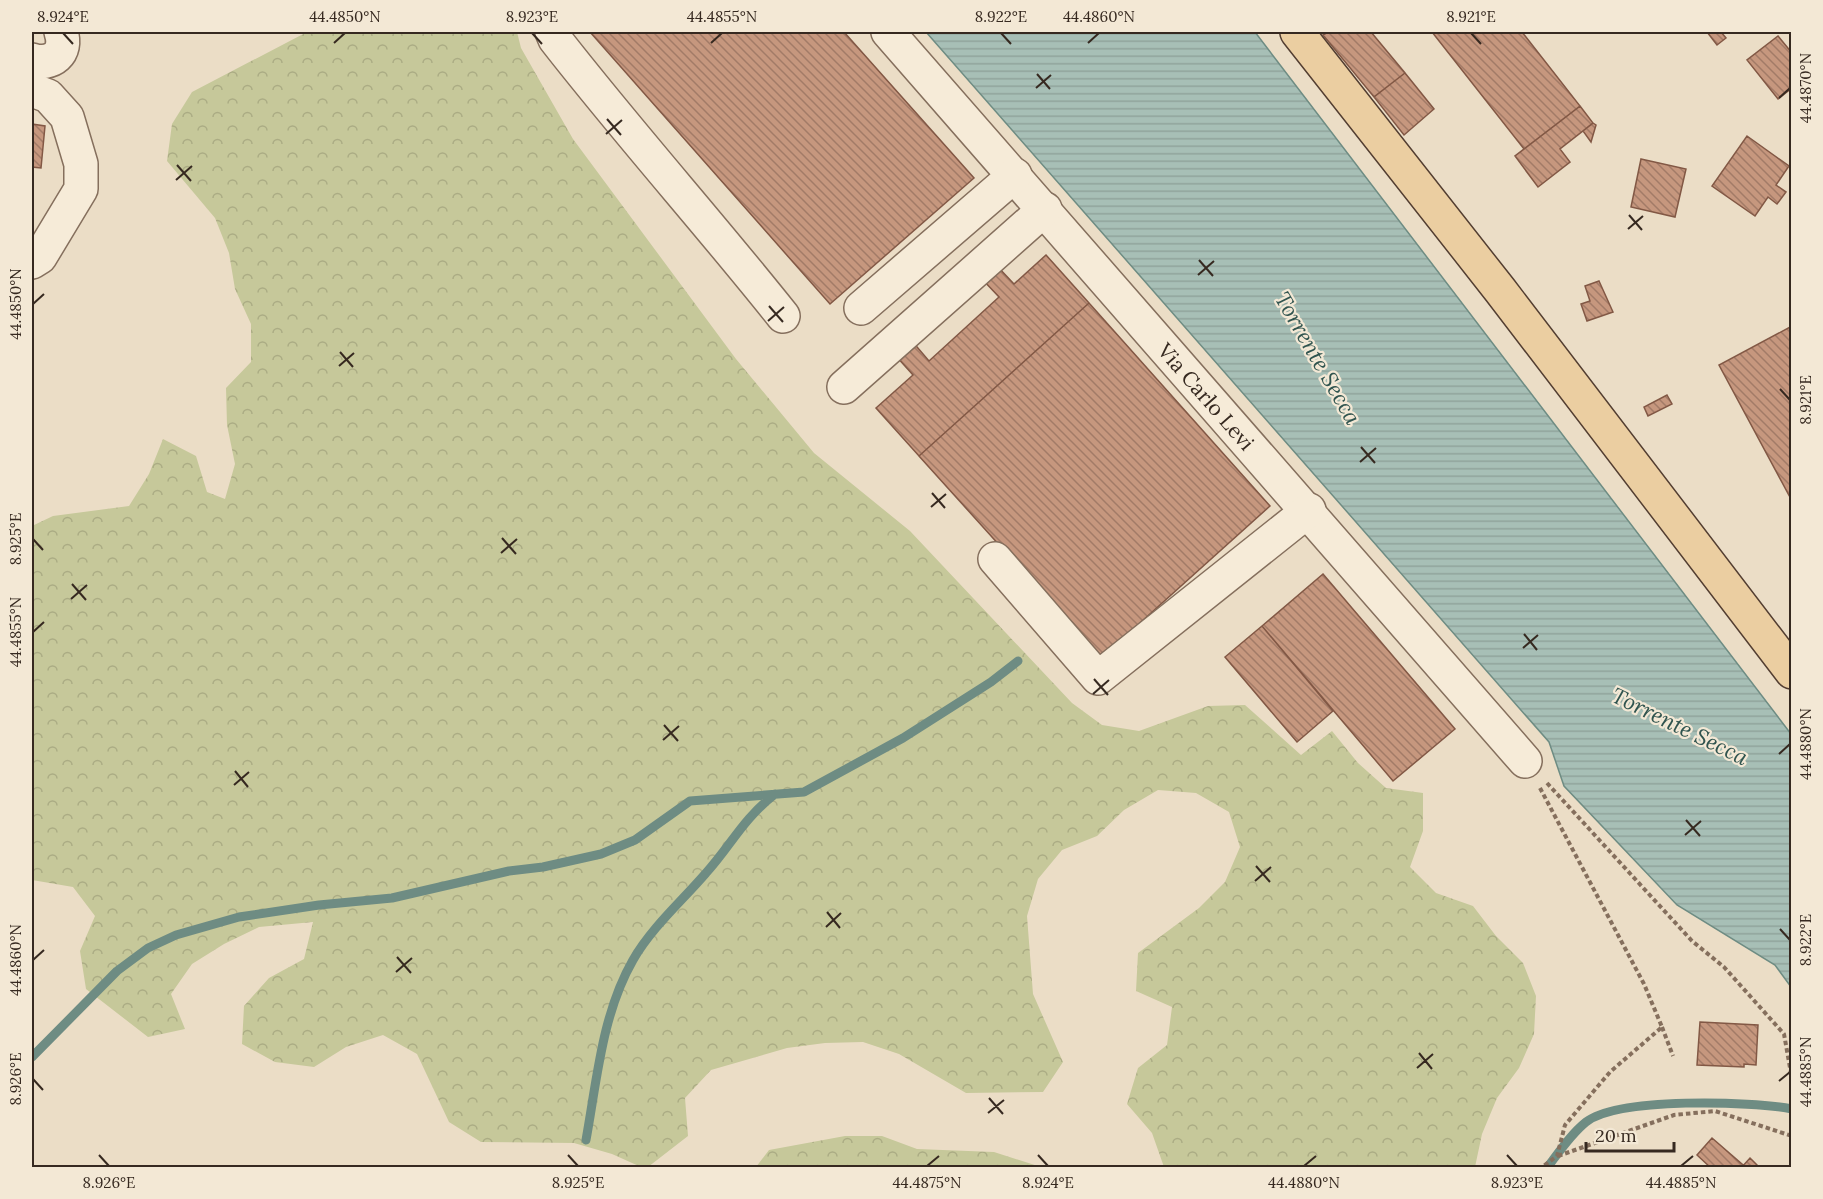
<svg xmlns="http://www.w3.org/2000/svg" width="1823" height="1199" font-family="Lora,serif">
<style>
.forest{fill:url(#forest-crowns)}
.water{fill:url(#water-rules);stroke:#6e8c83;stroke-width:1.5}
.lines{fill:none;stroke-linecap:round;stroke-linejoin:round}
.stream{stroke:#6e8c83;stroke-width:9}
.building{fill:url(#building-back-hatch);stroke:#825845;stroke-width:1.5}
.minor-casing{stroke:#856f5d;stroke-width:36}
.major-casing{stroke:#533e31;stroke-width:36}
.path{stroke:#856f5d;stroke-width:4;stroke-dasharray:4.5 3;stroke-linecap:butt}
.minor{stroke:#f6ebd8;stroke-width:33}
.major{stroke:#ebcea1;stroke-width:33}
.ticks{fill:none;stroke:#362920;stroke-width:2}
.labels{text-anchor:middle;dominant-baseline:central;stroke-width:4.5;stroke-linejoin:round;paint-order:stroke}
.street-label{font-size:21px;fill:#362920;stroke:#f3e8d5}
.water-label{font-size:22px;font-style:italic;fill:#30544f;stroke:#f3e8d5}
.neatline{fill:none;stroke:#362920;stroke-width:2}
.ticks-label{font-size:15px;text-anchor:middle;fill:#362920}
</style>
<defs>
<pattern id="forest-crowns" width="20" height="18" patternUnits="userSpaceOnUse" patternTransform="scale(1.5)"><rect width="20" height="18" fill="#c6c89a"/><path d="M2 6a3 3 0 1 1 6 0M12 15a3 3 0 1 1 6 0" fill="none" stroke="#abac84"/></pattern>
<pattern id="water-rules" width="6" height="5" patternUnits="userSpaceOnUse" patternTransform="scale(1.5)"><rect width="6" height="5" fill="#a7bfb6"/><path d="M0 2.5h6" fill="none" stroke="#90a49c"/></pattern>
<pattern id="building-back-hatch" width="6" height="6" patternUnits="userSpaceOnUse" patternTransform="scale(1.5)"><rect width="6" height="6" fill="#c6977e"/><path d="M-1 5l2 2M0 0l6 6M5-1l2 2" fill="none" stroke="#a27b67"/></pattern>
</defs>
<rect width="100%" height="100%" fill="#ebddc6"/>
<path class="forest" d="M307,32H517L521,48L573,139L736,359L814,453L910,531L1072,703L1102,725L1139,731L1208,706L1245,705L1301,755L1332,731L1358,763L1386,788L1423,793V831L1410,867L1436,893L1473,906L1496,936L1523,963L1536,996L1534,1034L1519,1068L1497,1098L1482,1134L1475,1167H1164L1152,1133L1127,1104L1138,1068L1167,1045L1172,1007L1136,991L1138,953L1199,908L1225,882L1240,847L1229,812L1196,793L1158,790L1124,810L1097,836L1062,850L1038,879L1027,916L1033,994L1063,1062L1043,1092L966,1093L899,1054L863,1042L825,1043L787,1048L711,1070L685,1098L688,1136L648,1167H641L612,1154L574,1143L481,1142L449,1122L417,1054L383,1035L346,1047L314,1067L275,1062L242,1044L244,1006L269,978L304,959L313,922L259,927L224,944L192,964L171,994L185,1029L148,1037L86,989L80,951L95,916L73,887L32,880V526L53,516L129,506L149,474L163,439L196,456L207,492L225,499L235,464L227,425L226,388L251,362V324L235,289L229,253L215,218L167,161L172,124L192,92Z
M845,1136H882L917,1149L994,1152L1041,1167H756L769,1150Z"/>
<path class="water" d="M926,32H1255L1791,734V987L1775,965L1677,905L1564,786L1549,742Z"/>
<g class="lines">
<path class="stream" d="M32,1057L117,971L148,948L176,935L239,917L319,905L392,898L509,871L543,867L601,854L635,840L690,801L804,792L903,738L991,682L1018,661
M586,1140C597,1080 602,1014 633,960C652,927 682,901 706,873C732,844 742,820 775,794
M1547,1168C1559,1152 1571,1134 1586,1122C1618,1097 1751,1101 1792,1109"/>
</g>
<path class="building" d="M590,32H844L974,178L830,304Z
M1328,32H1371L1405,73L1374,97L1323,35Z
M1432,32H1522L1580,106L1524,149Z
M1707,32H1721L1726,38L1717,45Z
M1778,36L1792,53V88L1778,99L1747,60Z
M1405,73L1434,109L1404,135L1374,97Z
M1580,106L1593,123L1560,149L1570,162L1538,187L1515,156Z
M1593,123L1596,125L1591,142L1583,131Z
M32,124L45,126L41,168L32,167Z
M1747,136L1789,166L1776,185L1786,192L1777,204L1768,197L1755,216L1712,186Z
M1641,159L1686,169L1675,217L1631,207Z
M1046,255L1089,303L919,456L876,408L913,375L896,356L912,341L929,361L999,297L983,280L998,267L1014,284Z
M1599,281L1613,312L1587,321L1581,304L1590,301L1585,286Z
M1089,303L1270,506L1101,658L919,456Z
M1792,326V501L1719,365Z
M1667,395L1672,404L1648,416L1644,407Z
M1323,574L1455,729L1393,781L1262,626Z
M1262,626L1333,711L1297,742L1225,657Z
M1700,1022L1758,1025L1756,1065L1744,1064V1067L1697,1065Z
M1712,1138L1743,1165L1741,1168H1711L1697,1155Z
M1750,1158L1760,1168H1741Z"/>
<g class="lines">
<g class="minor-casing">
<g id="minor">
<path d="M552,32L555,39C629,134 709,223 783,316"/>
<path id="s1" d="M888,32L1525,761"/>
<path d="M32,60C52,66 68,53 61,32"/>
<path d="M32,90L48,96L67,117L81,164V189L40,257L32,262"/>
<path d="M861,308L1015,175"/>
<path d="M844,387L1045,209"/>
<path d="M995,559L1098,678L1309,510"/>
</g>
</g>
<g class="major-casing">
<path id="major" d="M1297,32L1500,290L1792,672"/>
</g>
<path class="path" d="M1547,783L1692,941L1724,967L1784,1034L1792,1079
M1540,788L1644,984L1662,1027L1610,1072L1565,1125L1557,1156L1541,1168
M1662,1027L1673,1056
M1558,1156L1674,1115L1715,1111L1792,1136"/>
<use href="#minor" class="minor"/>
<use href="#major" class="major"/>
</g>
<path class="ticks" d="M63,33L73,44M532,33L542,44M1001,33L1011,44M1471,33L1481,44M334,43L345,33M711,43L722,33M1088,43L1099,33M1037,74L1050,89M1036,88L1051,75M1779,98L1790,88M607,119L621,135M606,134L622,120M177,165L191,181M176,180L192,166M1629,215L1642,230M1628,229L1643,216M1199,260L1213,276M1198,275L1214,261M33,304L44,294M769,306L783,322M768,321L784,307M340,352L353,367M339,366L354,353M1780,389L1790,400M1361,447L1375,463M1360,462L1376,448M932,493L945,508M931,507L946,494M502,538L516,554M33,539L43,550M501,553L517,539M72,584L86,600M71,599L87,585M33,632L44,622M1524,634L1537,650M1523,648L1538,635M1094,679L1108,695M1093,694L1109,680M664,725L678,741M663,740L679,726M1779,754L1790,744M235,771L248,787M234,785L249,772M1686,820L1700,836M1685,835L1701,821M1256,866L1270,882M1255,881L1271,867M827,912L840,928M826,927L841,913M1780,929L1790,940M397,957L411,973M33,960L44,950M396,972L412,958M1419,1053L1432,1069M1417,1068L1433,1054M33,1079L43,1090M1779,1081L1790,1072M989,1098L1003,1114M988,1113L1004,1100M99,1155L109,1166M568,1155L578,1166M1038,1155L1048,1166M1507,1155L1517,1166M927,1166L939,1156M1304,1166L1316,1156M1681,1166L1693,1156"/>
<g class="labels">
<g class="street-label">
<text stroke="none"><textPath href="#s1" startOffset="484">Via Carlo Levi</textPath></text>
</g>
<g class="water-label">
<text transform="translate(1318 358) rotate(60)">Torrente Secca</text>
<text transform="translate(1680 726) rotate(26)">Torrente Secca</text>
</g>
</g>
<rect width="1823" height="1199" fill="none" stroke="#f3e8d5" stroke-width="66"/>
<path d="M1586 1142v9h88v-9" fill="none" stroke="#362920" stroke-width="3"/>
<text x="1595" y="1142" font-size="18" fill="#362920" stroke="#f3e8d5" stroke-width="4.5" paint-order="stroke">20 m</text>
<rect x="33" y="33" width="1757" height="1133" class="neatline"/>
<g class="ticks-label">
<text x="63" y="22">8.924°E</text>
<text x="345" y="22">44.4850°N</text>
<text x="532" y="22">8.923°E</text>
<text x="722" y="22">44.4855°N</text>
<text x="1001" y="22">8.922°E</text>
<text x="1099" y="22">44.4860°N</text>
<text x="1471" y="22">8.921°E</text>
<text transform="translate(1806 88) rotate(-90)" y="5">44.4870°N</text>
<text transform="translate(16 304) rotate(-90)" y="5">44.4850°N</text>
<text transform="translate(1806 400) rotate(-90)" y="5">8.921°E</text>
<text transform="translate(16 539) rotate(-90)" y="5">8.925°E</text>
<text transform="translate(16 632) rotate(-90)" y="5">44.4855°N</text>
<text transform="translate(1806 744) rotate(-90)" y="5">44.4880°N</text>
<text transform="translate(1806 940) rotate(-90)" y="5">8.922°E</text>
<text transform="translate(16 960) rotate(-90)" y="5">44.4860°N</text>
<text transform="translate(1806 1072) rotate(-90)" y="5">44.4885°N</text>
<text transform="translate(16 1079) rotate(-90)" y="5">8.926°E</text>
<text x="109" y="1188">8.926°E</text>
<text x="578" y="1188">8.925°E</text>
<text x="927" y="1188">44.4875°N</text>
<text x="1048" y="1188">8.924°E</text>
<text x="1304" y="1188">44.4880°N</text>
<text x="1517" y="1188">8.923°E</text>
<text x="1681" y="1188">44.4885°N</text>
</g>
</svg>
